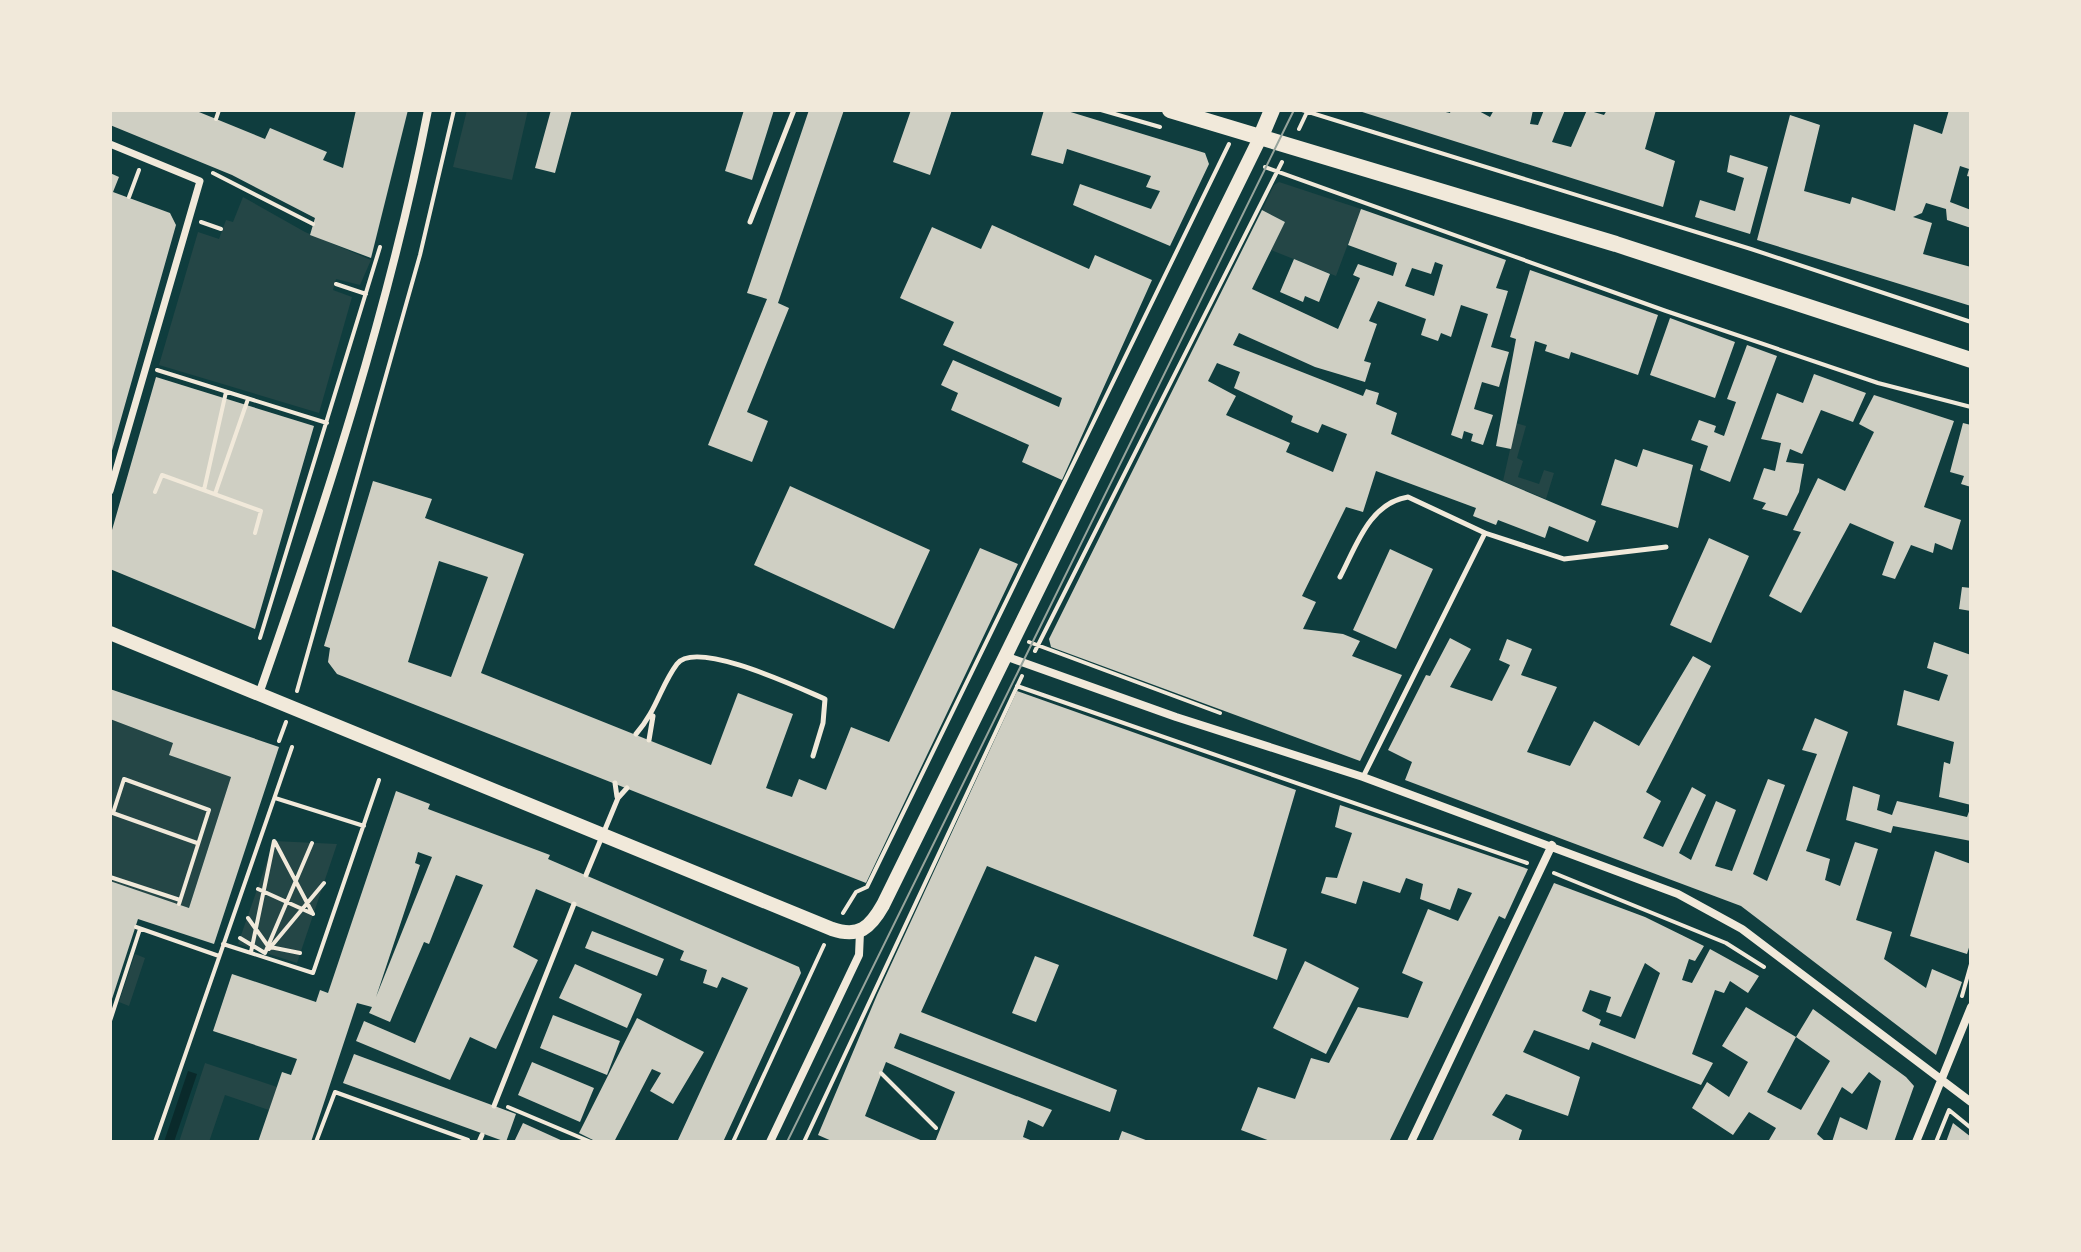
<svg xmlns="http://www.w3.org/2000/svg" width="2081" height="1252" font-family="Rubik,sans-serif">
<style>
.green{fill:#244646}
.water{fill:#0a2a2b}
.building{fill:#cfcfc3;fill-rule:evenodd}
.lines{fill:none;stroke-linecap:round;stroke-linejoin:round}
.path{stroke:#f1e9da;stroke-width:4}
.service{stroke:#f1e9da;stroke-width:5}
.pedestrian{stroke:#f1e9da;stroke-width:7}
.minor{stroke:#f1e9da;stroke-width:8}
.tertiary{stroke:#f1e9da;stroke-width:14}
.secondary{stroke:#f1e9da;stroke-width:16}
.tram{stroke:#97a49c;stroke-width:2}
</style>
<rect width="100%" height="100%" fill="#0f3d3e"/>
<path class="green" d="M467,110H528L512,180L453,167Z
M1279,182L1361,209L1336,276L1271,250L1285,222L1262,210L1274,185Z
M243,197L305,232L371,260L360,285L336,279L333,290L352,297L319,413L159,365L198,232L219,239L226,220L233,222Z
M1516,423L1526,426L1517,458L1523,461L1518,477L1539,484L1544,470L1554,473L1546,499L1503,481Z
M110,719L173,743L169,755L231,777L189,908L110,881Z
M274,841L337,844L297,963L238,944Z
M135,954L145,958L129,1006L119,1002Z
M205,1063L277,1087L269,1110L225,1095L209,1142H179Z"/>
<path class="water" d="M188,1071L197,1074L174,1142H164Z"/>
<path class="building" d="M110,110H194L265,139L270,128L327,152L323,160L343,168L356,110H408L371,258L310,235L315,218L232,175L110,125Z
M551,110H572L555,173L535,168Z
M744,110H774L752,180L725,171Z
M809,110H844L778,303L789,308L747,412L768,421L752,462L708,445L767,299L747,293Z
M911,110H952L930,175L893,162Z
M1044,110H1064L1205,153L1209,164L1170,246L1073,205L1080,184L1151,209L1160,191L1146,187L1151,176L1067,149L1063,164L1031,155Z
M1437,110L1450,113L1451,110H1477L1490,117L1494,110H1533L1530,124L1538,125L1544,110H1565L1552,142L1571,147L1587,110L1604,115L1607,110H1656L1645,149L1675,161L1663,207L1359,111Z
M1949,110L1971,112V177L1967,176L1969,169L1960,166L1950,202L1971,210V228L1947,220L1946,209L1926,203L1922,213L1913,217L1932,223L1923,254L1971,267V306L1757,240L1790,115L1820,125L1804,191L1850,204L1852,197L1895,211L1914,124L1942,134Z
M1730,155L1768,167L1750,234L1695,217L1700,200L1735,211L1744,178L1727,172Z
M110,173L119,177L113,192L170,213L176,225L111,454Z
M1361,209L1506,260L1496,288L1508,291L1491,347L1509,352L1499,387L1482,382L1474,409L1493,415L1483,445L1471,441L1473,434L1464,431L1462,439L1451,435L1488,314L1461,305L1451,337L1441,333L1438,341L1421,335L1426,319L1378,301L1369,321L1377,324L1364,361L1371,363L1365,382L1315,367L1239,333L1233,345L1363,396L1366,389L1379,393L1376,404L1397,413L1391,434L1596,521L1588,542L1549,526L1545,538L1498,520L1496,525L1473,516L1476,508L1376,471L1363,512L1346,507L1302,596L1316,602L1303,629L1343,634L1360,641L1352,656L1402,675L1360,761L1051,647L1049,639L1262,210L1285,222L1252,289L1338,329L1360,278L1353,275L1358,264L1393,276L1397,263L1348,245ZM1435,262L1443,265L1434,296L1405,286L1412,268L1431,274ZM1217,363L1240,372L1234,388L1293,416L1291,422L1318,433L1322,424L1347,434L1333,472L1286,452L1290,443L1226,415L1236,396L1208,381Z
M992,225L1089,269L1095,255L1152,280L1062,480L1022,462L1029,445L951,410L958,393L941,385L953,360L1059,407L1062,398L943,345L954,322L900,298L932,227L981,249Z
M1294,259L1330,274L1319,302L1305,296L1303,302L1280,292Z
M1530,270L1658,315L1638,375L1571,352L1569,359L1545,351L1547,345L1535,341L1511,449L1496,446L1516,339L1510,337Z
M1670,318L1735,342L1715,398L1650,375Z
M1747,345L1777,356L1730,482L1700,470L1708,446L1691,440L1699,420L1716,426L1714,432L1724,436L1736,402L1727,399Z
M1814,374L1866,393L1853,422L1821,410L1802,454L1790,449L1786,462L1804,464L1799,492L1787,516L1762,509L1766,503L1753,499L1764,468L1775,471L1781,443L1761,439L1777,393L1803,403Z
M156,377L314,426L255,629L110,569V537Z
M1874,395L1954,421L1924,507L1961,520L1952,550L1935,543L1933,553L1911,545L1895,579L1882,575L1894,542L1850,523L1801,613L1769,596L1801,532L1793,530L1818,478L1845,491L1874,432L1859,424Z
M1963,423L1971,425V487L1961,484L1964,476L1950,472Z
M1643,449L1693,465L1678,528L1601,505L1615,459L1637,467Z
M373,481L432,499L425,518L524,554L481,673L711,765L738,693L793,714L766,788L792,797L799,779L826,790L851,727L889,742L980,548L1018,564L866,883L337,674L328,662L330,648L324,646ZM439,561L488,577L451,677L408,662Z
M790,486L930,550L894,629L754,565Z
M1709,538L1749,556L1711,643L1670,625Z
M1390,549L1433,569L1396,649L1353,630Z
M1962,587L1971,588V611L1959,609Z
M1450,638L1471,649L1450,687L1492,701L1510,665L1499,660L1507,639L1532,649L1521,675L1557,687L1527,752L1570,766L1594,721L1639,746L1693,656L1711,666L1646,792L1661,801L1643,838L1663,847L1692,787L1706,795L1679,853L1691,860L1716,801L1736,810L1715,866L1732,871L1768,779L1785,785L1753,874L1767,881L1817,754L1802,750L1815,718L1848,732L1806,851L1830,859L1825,880L1840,886L1855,842L1878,849L1856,920L1892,932L1884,959L1926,988L1932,969L1962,982L1936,1055L1741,906L1405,780L1412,762L1388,750L1426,675L1430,676Z
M1934,642L1971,655V805L1939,797L1944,762L1950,764L1954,742L1897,725L1904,690L1939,701L1948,675L1927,668Z
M110,689L279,747L214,944L138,919L111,1002L110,881L189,908L231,777L169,755L173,743L110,719Z
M1017,691L1296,790L1253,936L1287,949L1277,980L987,866L921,1012L1117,1090L1110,1112L900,1033L894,1048L1052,1110L1043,1127L1028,1120L1023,1137L1035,1142H935L955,1092L886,1062L865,1116L925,1142H834L818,1135L877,995Z
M1853,786L1880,795L1877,810L1892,815L1897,801L1967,817L1971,806V841L1893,826L1891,833L1846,820Z
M396,791L430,804L428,809L550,855L548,859L799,967L801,973L723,1142H677L748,988L722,977L717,988L703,983L707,970L680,960L684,951L536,889L513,947L538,960L496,1049L470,1037L450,1080L356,1041L364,1021L415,1043L483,885L456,875L429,944L424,942L390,1022L369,1013L372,1007L357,1003L311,1142H258L282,1072L291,1075L297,1059L213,1031L232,974L316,1002L320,990L328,993ZM418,852L432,857L376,997L420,865L415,863Z
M1340,805L1528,869L1505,919L1499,916L1389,1142H1273L1241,1130L1258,1087L1295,1099L1311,1058L1329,1063L1358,1007L1408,1018L1423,982L1402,973L1428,909L1458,921L1472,893L1458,888L1450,910L1420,899L1423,884L1406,878L1400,893L1363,881L1356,904L1321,893L1326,877L1337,878L1352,833L1335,827Z
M1935,851L1971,864V941L1967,954L1910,936Z
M1554,883L1645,917L1704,946L1695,961L1689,959L1682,980L1692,983L1710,949L1759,976L1748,993L1730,981L1724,993L1715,990L1692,1054L1713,1063L1701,1085L1592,1042L1589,1050L1534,1030L1523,1052L1580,1077L1568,1116L1506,1094L1492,1115L1522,1130L1518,1142H1432ZM1645,963L1660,973L1635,1039L1599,1025L1601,1020L1582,1011L1590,990L1611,997L1606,1012L1621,1017Z
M592,931L664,959L657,976L585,948Z
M1035,956L1059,965L1036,1022L1012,1013Z
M1305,961L1359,988L1326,1054L1273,1028Z
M575,964L642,994L627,1028L559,998Z
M1746,1007L1796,1037L1813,1009L1906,1077L1914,1086L1894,1142H1832L1840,1117L1867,1130L1881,1081L1869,1072L1852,1094L1842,1087L1817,1134L1826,1142H1774L1769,1140L1776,1128L1749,1112L1733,1135L1692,1108L1707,1082L1729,1097L1748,1062L1722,1046ZM1796,1037L1830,1061L1801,1110L1767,1092Z
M553,1015L620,1041L607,1075L540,1048Z
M637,1018L704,1052L673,1104L650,1091L661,1073L652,1069L614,1142H597L579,1133Z
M354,1054L516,1114L506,1142L343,1083Z
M532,1062L594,1088L580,1122L518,1095Z
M523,1123L565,1142H514Z
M1953,1123L1971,1137V1142H1946Z
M1122,1131L1151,1142H1118Z"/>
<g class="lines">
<path class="path" d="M1101,110L1160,127
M1302,110L1751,249L1971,322
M216,119L219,110
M1299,129L1308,110
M1265,167L1666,311L1878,383L1971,407
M213,173L313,224
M129,197L139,170
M201,222L221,229
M336,284L366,294
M157,370L327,423
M204,490L226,392
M155,492L162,475L261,511L255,533
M215,494L248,399
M260,638L380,247
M1029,642L1220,713
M1035,651L1282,162
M1017,686L1527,863
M297,691L420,255L454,110
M279,741L286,722
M275,798L364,826
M110,812L197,843
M113,813L124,779L209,810L179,904
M275,842L313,914
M1554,873L1726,943L1764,967
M110,877L180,900
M258,889L311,913
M843,913L856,892L867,887L1229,144
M248,918L268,946
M136,927L219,956
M240,938L265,953
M223,944L313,973L379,780
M270,947L300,953
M269,949L324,883
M251,952L274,841
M265,953L312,843
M1962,996L1971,964
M110,1021L140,929
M881,1073L936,1128
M508,1107L591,1142
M155,1142L292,747
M316,1142L335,1092L468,1140
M733,1142L824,945
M804,1142L1022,676
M1936,1142L1949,1110L1971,1128"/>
<path class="service" d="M750,222L794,110
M1340,577C1356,547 1369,503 1408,497L1485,533L1564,559L1666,547
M636,734C657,710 661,685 677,664C696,639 799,688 825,699L823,723L813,756
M649,740L653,716
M1363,777L1485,533
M615,783L617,797
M586,875L618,798L627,788
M494,1106L574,904
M479,1142L482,1135"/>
<path class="pedestrian" d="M110,144L200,181L110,491"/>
<path class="minor" d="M1005,656L1176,717L1363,777L1678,894L1742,929L1971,1102
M259,694C325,506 390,305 428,110
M770,1142L859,955L860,932
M1411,1142L1552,845
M1916,1142L1971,1007"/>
<path class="tertiary" d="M110,633L832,929C859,938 870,928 883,905L1261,136"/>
<path class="secondary" d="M1170,110L1616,244L1971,360
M1261,136L1272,110"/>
<path class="tram" d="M787,1142L1294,110"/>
</g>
<rect width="2081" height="1252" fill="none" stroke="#f1e9da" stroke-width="224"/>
</svg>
